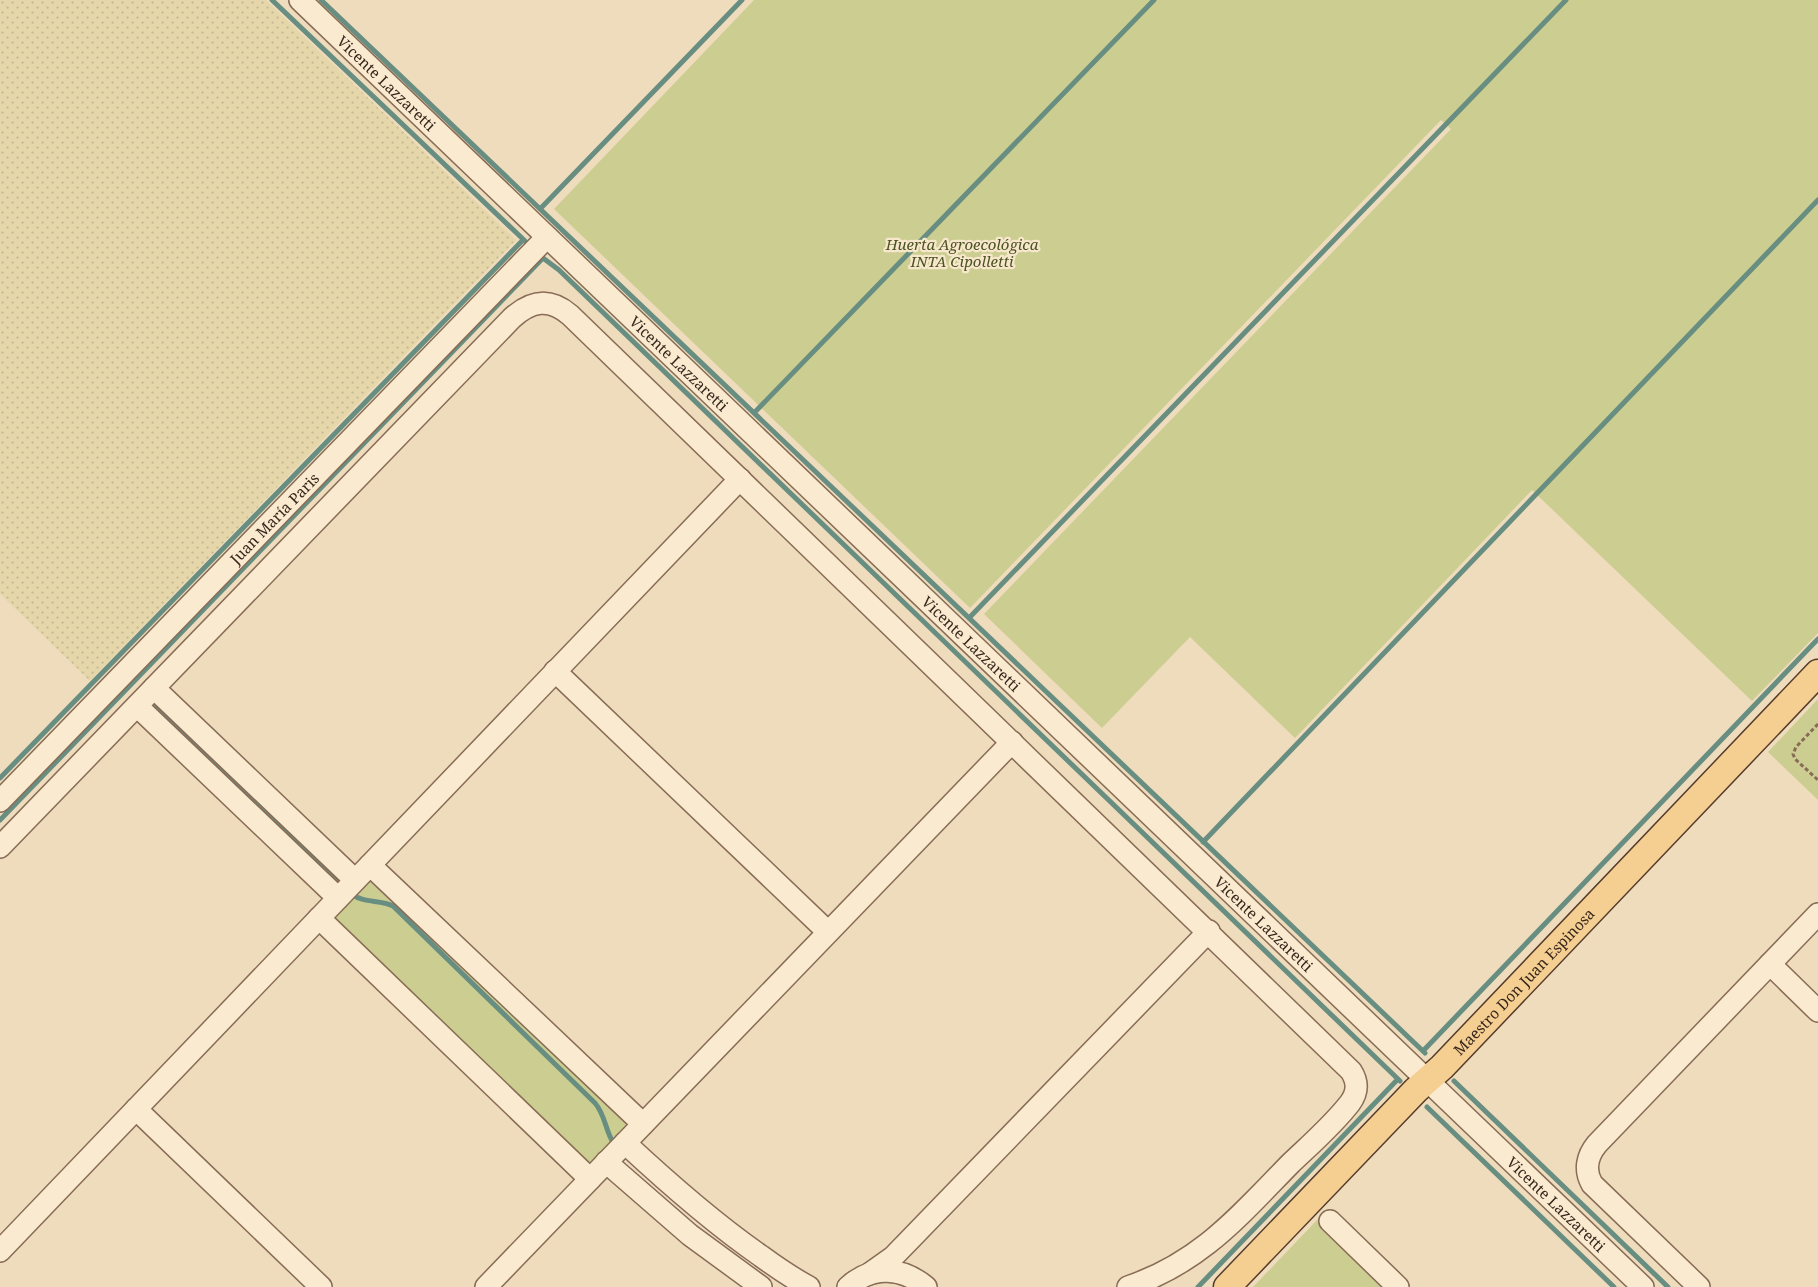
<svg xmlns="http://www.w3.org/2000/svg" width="1818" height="1287" font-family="'Noto Serif',serif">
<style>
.farmland{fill:url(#farmland-dots)}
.green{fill:#cccd91}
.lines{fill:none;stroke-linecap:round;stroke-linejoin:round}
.stream{stroke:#688e82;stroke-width:5}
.minor-casing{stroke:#886c56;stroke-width:24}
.major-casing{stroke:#553b2a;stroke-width:29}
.path{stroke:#886c56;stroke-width:3;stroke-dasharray:4 2.5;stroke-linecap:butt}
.minor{stroke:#faead0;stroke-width:21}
.major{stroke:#f5ce92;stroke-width:26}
.labels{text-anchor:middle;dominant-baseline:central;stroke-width:4.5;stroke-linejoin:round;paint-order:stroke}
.street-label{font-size:15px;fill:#36261b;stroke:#f7e7cd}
.park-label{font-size:15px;font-style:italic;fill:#4b5421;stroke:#f7e7cd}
</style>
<defs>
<pattern id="farmland-dots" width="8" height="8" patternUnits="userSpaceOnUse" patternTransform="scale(1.25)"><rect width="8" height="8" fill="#e5d7aa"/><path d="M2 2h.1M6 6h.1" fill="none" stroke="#c5b892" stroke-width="1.8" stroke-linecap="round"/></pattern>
</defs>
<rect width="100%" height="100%" fill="#efdcbd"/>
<path class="farmland" d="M0,0H266L516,240L90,681L0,594Z"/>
<path class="green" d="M754,0H1818V633L1752,701L1532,490L1295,738L1190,637L1102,728L984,614L1451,129L1441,120L970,608L554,209Z
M1818,699V800L1768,752Z
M369,881H375L624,1118L626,1127L594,1163L589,1164L335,922V917L365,883Z
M1319,1218L1378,1274L1384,1287H1253Z"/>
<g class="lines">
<path class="stream" d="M272,0L525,241
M321,0L1425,1053
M540,209L742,0
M754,413L1154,0
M969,618L1566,0
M156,707L337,880
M0,778L523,240
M0,820L543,258L559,270L1400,1081
M1203,842L1818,200
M352,894C364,904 380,899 393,906L595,1103C606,1116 605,1131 614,1144
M1423,1051L1818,639
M1454,1081L1668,1287
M1427,1107L1614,1287
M1198,1287L1398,1079"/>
<g class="minor-casing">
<g id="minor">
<path id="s1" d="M300,0L1643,1287"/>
<path d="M555,671L828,932"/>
<path d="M154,688L355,880"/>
<path d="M137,706L338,898"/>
<path id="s2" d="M0,801L547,237"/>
<path d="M0,847L512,318C531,301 549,297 570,315L1351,1071C1358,1082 1358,1092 1350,1103C1333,1125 1311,1144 1291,1163C1238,1217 1201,1262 1128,1287"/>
<path d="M370,865L643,1124"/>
<path d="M319,918L590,1179"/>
<path d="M1770,964L1818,1011"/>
<path d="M136,1109L321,1287"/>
<path d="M625,1143C668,1183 712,1222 761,1256C776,1267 792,1278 809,1287"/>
<path d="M606,1162L690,1235L761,1287"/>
<path d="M1330,1221L1398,1287"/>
<path d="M0,1251L740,479"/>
<path d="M869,1274L893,1257L1209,931"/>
<path d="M486,1287L1012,742"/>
<path d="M848,1287C872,1265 902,1267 926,1287"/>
<path d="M1699,1287L1592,1184C1584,1170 1587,1156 1597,1144L1818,914"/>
</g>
</g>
<g class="major-casing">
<g id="major">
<path id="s3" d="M1227,1287L1416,1090L1442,1067L1818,673"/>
</g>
</g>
<path class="path" d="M1818,724L1796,747L1793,754L1795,759L1818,780"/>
<use href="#minor" class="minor"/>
<use href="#major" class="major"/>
</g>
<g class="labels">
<g class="street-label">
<text stroke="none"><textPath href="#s1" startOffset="120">Vicente Lazzaretti</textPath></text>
<text stroke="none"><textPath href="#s1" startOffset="525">Vicente Lazzaretti</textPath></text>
<text stroke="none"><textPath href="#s2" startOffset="394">Juan María Paris</textPath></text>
<text stroke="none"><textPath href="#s1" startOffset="930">Vicente Lazzaretti</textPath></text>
<text stroke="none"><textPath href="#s1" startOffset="1335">Vicente Lazzaretti</textPath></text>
<text stroke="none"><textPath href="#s3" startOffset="426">Maestro Don Juan Espinosa</textPath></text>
<text stroke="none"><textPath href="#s1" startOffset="1740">Vicente Lazzaretti</textPath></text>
</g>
<g class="park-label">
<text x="962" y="244">Huerta Agroecológica<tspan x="962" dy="17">INTA Cipolletti</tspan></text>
</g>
</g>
</svg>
